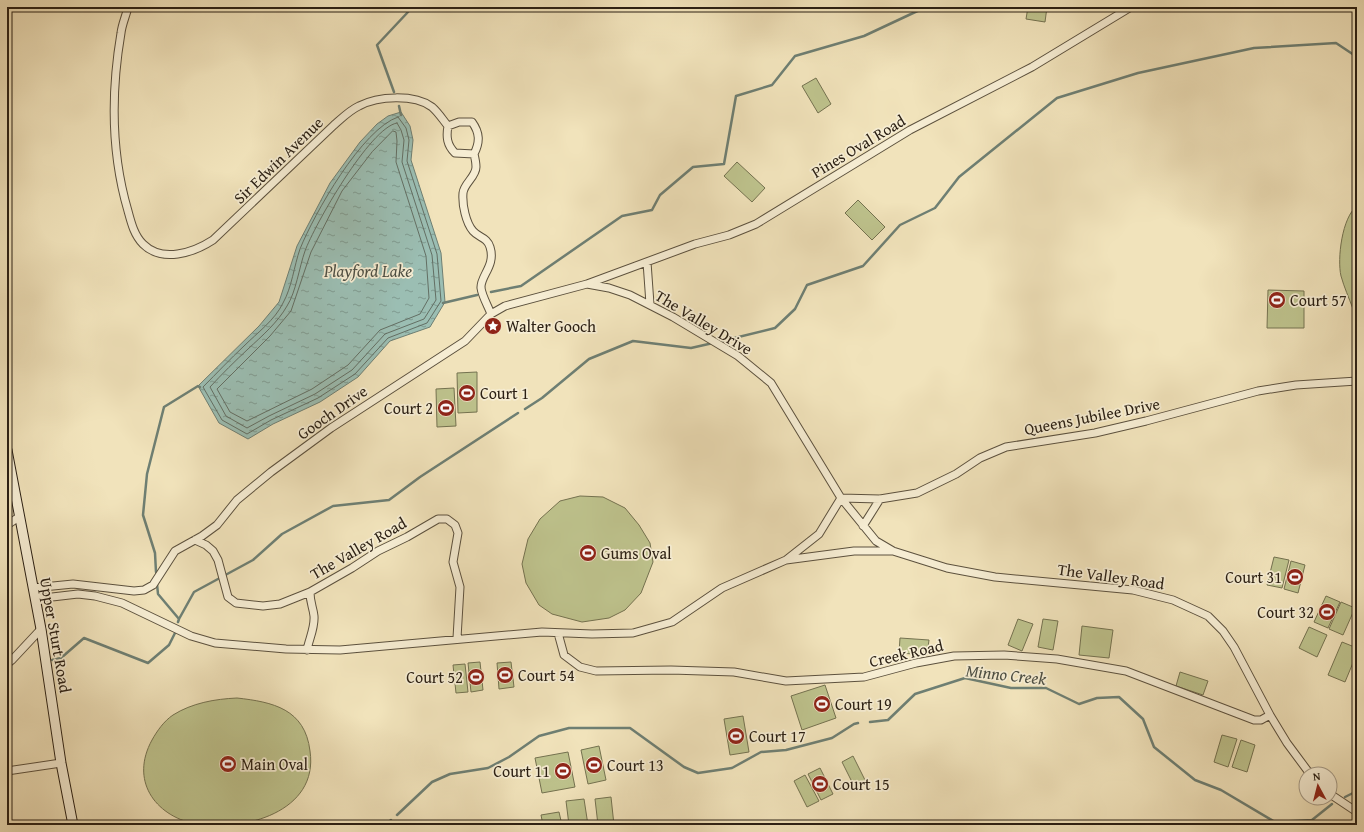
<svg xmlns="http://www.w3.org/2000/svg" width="1364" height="832" font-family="'Gentium Book Plus',serif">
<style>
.grass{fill:#bec38d;stroke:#747250}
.water{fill:url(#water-ripples);stroke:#6e7f73}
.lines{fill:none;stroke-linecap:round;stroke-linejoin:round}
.shore{stroke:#636f64;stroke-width:1}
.stream{stroke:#6e7f73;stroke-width:2.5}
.minor-casing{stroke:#5c513e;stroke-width:9}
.secondary-casing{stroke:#2b2014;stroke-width:11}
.minor{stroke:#f6edd3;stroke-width:7}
.secondary{stroke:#f6edd3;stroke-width:9}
.labels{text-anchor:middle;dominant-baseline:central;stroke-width:3.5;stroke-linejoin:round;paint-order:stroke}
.street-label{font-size:16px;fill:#2b2014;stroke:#f6edd3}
.poi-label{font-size:16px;fill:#2b2014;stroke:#f6edd3;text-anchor:start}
.water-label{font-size:17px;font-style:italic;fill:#4d4f44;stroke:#f6edd3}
</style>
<defs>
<pattern id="water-ripples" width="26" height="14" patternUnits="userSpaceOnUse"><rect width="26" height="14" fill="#9bbeb3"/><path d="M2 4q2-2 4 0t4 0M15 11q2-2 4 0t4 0" fill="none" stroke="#7f9a90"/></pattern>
</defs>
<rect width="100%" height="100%" fill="#f1e3bb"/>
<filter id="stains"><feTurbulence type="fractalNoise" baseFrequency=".005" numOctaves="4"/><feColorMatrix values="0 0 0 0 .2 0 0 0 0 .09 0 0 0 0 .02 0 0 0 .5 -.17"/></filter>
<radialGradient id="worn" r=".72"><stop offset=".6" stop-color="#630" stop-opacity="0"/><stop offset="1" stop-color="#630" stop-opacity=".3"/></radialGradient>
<path class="grass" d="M1028,7H1047L1045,22L1026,19Z
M816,78L831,104L818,113L802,86Z
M737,162L765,188L752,202L724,176Z
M858,200L885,227L872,240L845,213Z
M1357,206V311L1353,309C1349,298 1344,287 1341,276C1337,259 1342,217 1357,206Z
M1268,290L1304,291V328H1267Z
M477,372V412L458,413L457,373Z
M454,388L456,426L437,427L436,389Z
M580,496L603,497L625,508L639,525L650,543L653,562L641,593L625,610L609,618L582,622L552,614L539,605L526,583L522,564L528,539L540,519L560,501Z
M1274,557L1289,560L1282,588L1267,585Z
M1291,561L1305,565L1298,593L1284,589Z
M1326,596L1340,602L1328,628L1314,622Z
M1341,602L1355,608L1343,635L1329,629Z
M1018,619L1033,624L1022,651L1008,645Z
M1043,619L1058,621L1053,650L1038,647Z
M1082,626L1113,630L1109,658L1079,655Z
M1309,627L1327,635L1317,657L1299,648Z
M900,638L929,640L927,655L899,653Z
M1342,642L1357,648V653L1345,682L1328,675Z
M480,662L483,690L471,692L468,663Z
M511,662L514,687L499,689L497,663Z
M465,664L468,692L456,693L453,665Z
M1180,672L1208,681L1203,695L1176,686Z
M825,685L836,718L802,730L791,696Z
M237,698C273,702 305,709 310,751C319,812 244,832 195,824C154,815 130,780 152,740C157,731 164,721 173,715C192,703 215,699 237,698Z
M743,716L749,752L730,755L724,719Z
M1222,735L1237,739L1228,767L1214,762Z
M1241,740L1255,745L1247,772L1232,767Z
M599,746L606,780L588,784L581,750Z
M568,752L575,787L542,793L535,758Z
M853,756L866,782L855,788L842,762Z
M820,768L833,794L821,800L808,774Z
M805,775L819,801L807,807L794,781Z
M611,797L614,825H598L595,799Z
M584,799L588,825H569L566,801Z
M559,812L562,825H543L541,815Z"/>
<path class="water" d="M401,112L410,126L413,140L411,160L441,253L445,302L430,327L390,341L358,377L320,402L273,424L248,439L219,423L198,386L259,326L279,302L297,246L330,183L360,142L377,124L388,116Z"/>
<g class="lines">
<path class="shore" d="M398,117L406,128L409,140L407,161L437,254L441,301L427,323L388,338L355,374L318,398L271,420L247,434L222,420L203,387C217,373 230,359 244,346C257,333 275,320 283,303C292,287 294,266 300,249C314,214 362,129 398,117Z
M397,123L401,130L404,140L402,162L432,255L436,300L424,319L385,334L352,370L315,394L269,416L247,428L226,416L210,387C222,374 235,361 248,349C262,336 278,322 287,306C296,292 299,268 305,251C314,226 370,127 397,123Z
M393,131L396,132L397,141L396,162L426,256L429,298L420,314L380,330L348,365L312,389L247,421L230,412L217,389L270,336L291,311L311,252L342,191L372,152Z"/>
<path class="stream" d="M394,92L377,45L408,12L410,7
M399,106L401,115
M491,292L521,286L622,216L652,210L660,195L693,167L724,164L736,96L772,85L795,56L864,36L926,7
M443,303L477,295
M718,342L775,328L795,309L807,285L863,266L900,225L935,208L959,177L1057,98L1138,73L1254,48L1336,43L1357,57
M525,409L542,398L589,359L633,341L691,348L713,343
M156,572L155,553L143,515L147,474L164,407L198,386L200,387
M157,584L158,594L179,619L178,622
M179,619L194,592L253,560L282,534L333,506L389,500L420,477L518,413
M52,660L61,658L84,638L148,663L169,645L175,633
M870,722L888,720L915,694L965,678L1011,688H1046L1079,704L1097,698L1119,697L1143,719L1154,747L1195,780L1221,790L1275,822L1312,820L1332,804
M1345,797L1357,791
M397,815L432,782L450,774L488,768L509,757L539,736L569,728H630L684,767L698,773L732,768L761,752L786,750L832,738L854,724L858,723
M385,825L391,820"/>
<g class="minor-casing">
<path id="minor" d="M128,7C126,16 122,24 121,33C111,92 111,153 128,211C131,222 134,235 143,244C162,263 193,253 213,240L334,125C342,118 350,110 359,106C378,96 414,94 432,107C438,112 443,120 448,126C446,137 447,145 455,153L474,154
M448,126L459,122H472C480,133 480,142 474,154
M474,154C475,158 476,163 476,167C476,177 464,183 463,193C462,205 466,223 473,231C479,238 487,237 490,247C496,266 480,276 481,288C482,296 488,306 491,314
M647,262L650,304
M587,284L695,244L729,235L756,224L910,130L1032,67L1131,7
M841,498L880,499L917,493L956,474L980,458L1006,447L1095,433L1146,421L1258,391L1296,385L1357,381
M7,525L19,517
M863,526L880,499
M195,540L206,545L213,551L218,560L228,597L236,603L263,606L280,604L310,592L352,568L378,551L407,537L438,519H447L455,525L458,533L453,562L460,587L457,638
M786,560L819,534L841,498
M33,588L73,584L134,591L144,590L153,585L175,551L202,536L217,525L237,500L271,472L331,428L465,341L491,314L505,306L587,284L609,288L630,295L673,317L738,356L771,383L841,498L876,541L893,551L947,568L995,577L1133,590L1173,600L1208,616L1223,631L1234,647L1270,715L1287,743L1310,774
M35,599L78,594L95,596L122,603L191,636L215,643L286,649L340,650L542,632L592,634L633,633L672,622L722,588L786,560L854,551H892
M558,633L564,655L580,667L596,671L671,670L734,672L786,681L864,677L916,663L954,656L1004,655L1057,659L1126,671L1254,720H1261L1270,715
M307,650C309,639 315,628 314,616C313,607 310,603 310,592
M7,664L12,660L41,629
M7,771L61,763
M1330,794L1357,812"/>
</g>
<g class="secondary-casing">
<path id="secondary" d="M7,450L41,629L61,763L73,825"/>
</g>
<use href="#minor" class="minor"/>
<use href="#secondary" class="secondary"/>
</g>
<defs>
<g id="stadium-disc" transform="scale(0.9)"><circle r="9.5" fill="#8f2418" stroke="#f6edd3"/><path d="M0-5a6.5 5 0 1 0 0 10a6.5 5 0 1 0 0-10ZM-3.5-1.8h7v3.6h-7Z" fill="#fff"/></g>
<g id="sight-disc" transform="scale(0.9)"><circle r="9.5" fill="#8f2418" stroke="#f6edd3"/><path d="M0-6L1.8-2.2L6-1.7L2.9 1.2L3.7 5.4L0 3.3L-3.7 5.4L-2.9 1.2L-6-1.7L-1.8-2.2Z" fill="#fff"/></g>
</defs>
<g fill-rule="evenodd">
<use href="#stadium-disc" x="1277" y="300"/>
<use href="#sight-disc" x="493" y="326"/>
<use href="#stadium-disc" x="467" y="393"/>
<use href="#stadium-disc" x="446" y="408"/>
<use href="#stadium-disc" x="588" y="553"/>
<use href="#stadium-disc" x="1295" y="577"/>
<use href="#stadium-disc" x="1327" y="612"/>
<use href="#stadium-disc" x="505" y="675"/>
<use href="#stadium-disc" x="476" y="677"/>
<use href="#stadium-disc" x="822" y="704"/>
<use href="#stadium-disc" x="736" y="736"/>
<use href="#stadium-disc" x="228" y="764"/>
<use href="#stadium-disc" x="594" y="765"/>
<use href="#stadium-disc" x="563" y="771"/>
<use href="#stadium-disc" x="820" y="784"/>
</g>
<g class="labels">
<g class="street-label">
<text transform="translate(858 146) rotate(-31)">Pines Oval Road</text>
<text transform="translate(278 160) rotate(-44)">Sir Edwin Avenue</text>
<text transform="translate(704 322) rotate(31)">The Valley Drive</text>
<text transform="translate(332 412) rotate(-35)">Gooch Drive</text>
<text transform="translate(1092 416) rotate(-11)">Queens Jubilee Drive</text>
<text transform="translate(358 548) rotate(-30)">The Valley Road</text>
<text transform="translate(1111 576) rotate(8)">The Valley Road</text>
<text transform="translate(56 635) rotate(80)">Upper Sturt Road</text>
<text transform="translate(906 653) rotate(-13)">Creek Road</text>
</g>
<g class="poi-label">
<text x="1290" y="300">Court 57</text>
<text x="506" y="326">Walter Gooch</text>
<text x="480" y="393">Court 1</text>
<text x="433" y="408" text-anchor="end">Court 2</text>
<text x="601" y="553">Gums Oval</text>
<text x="1282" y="577" text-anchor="end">Court 31</text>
<text x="1314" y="612" text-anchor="end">Court 32</text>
<text x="518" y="675">Court 54</text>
<text x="463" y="677" text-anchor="end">Court 52</text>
<text x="835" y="704">Court 19</text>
<text x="749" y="736">Court 17</text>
<text x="241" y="764">Main Oval</text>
<text x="607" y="765">Court 13</text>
<text x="550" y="771" text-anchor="end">Court 11</text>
<text x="833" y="784">Court 15</text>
</g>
<g class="water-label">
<text x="368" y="270">Playford Lake</text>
<text transform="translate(1006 674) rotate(6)">Minno Creek</text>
</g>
</g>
<rect width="1364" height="832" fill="none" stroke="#f1e3bb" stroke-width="24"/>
<rect x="8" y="8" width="1348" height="816" fill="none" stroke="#2b2014" stroke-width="2"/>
<rect x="12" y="12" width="1340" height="808" fill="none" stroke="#2b2014"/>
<g transform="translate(1318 786) rotate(353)"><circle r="19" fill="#f6edd3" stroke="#a59b87"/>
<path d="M0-3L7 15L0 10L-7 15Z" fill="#8f2418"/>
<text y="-6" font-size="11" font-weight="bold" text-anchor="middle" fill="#2b2014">N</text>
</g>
<rect width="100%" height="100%" filter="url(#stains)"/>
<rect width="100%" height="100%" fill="url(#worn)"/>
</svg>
